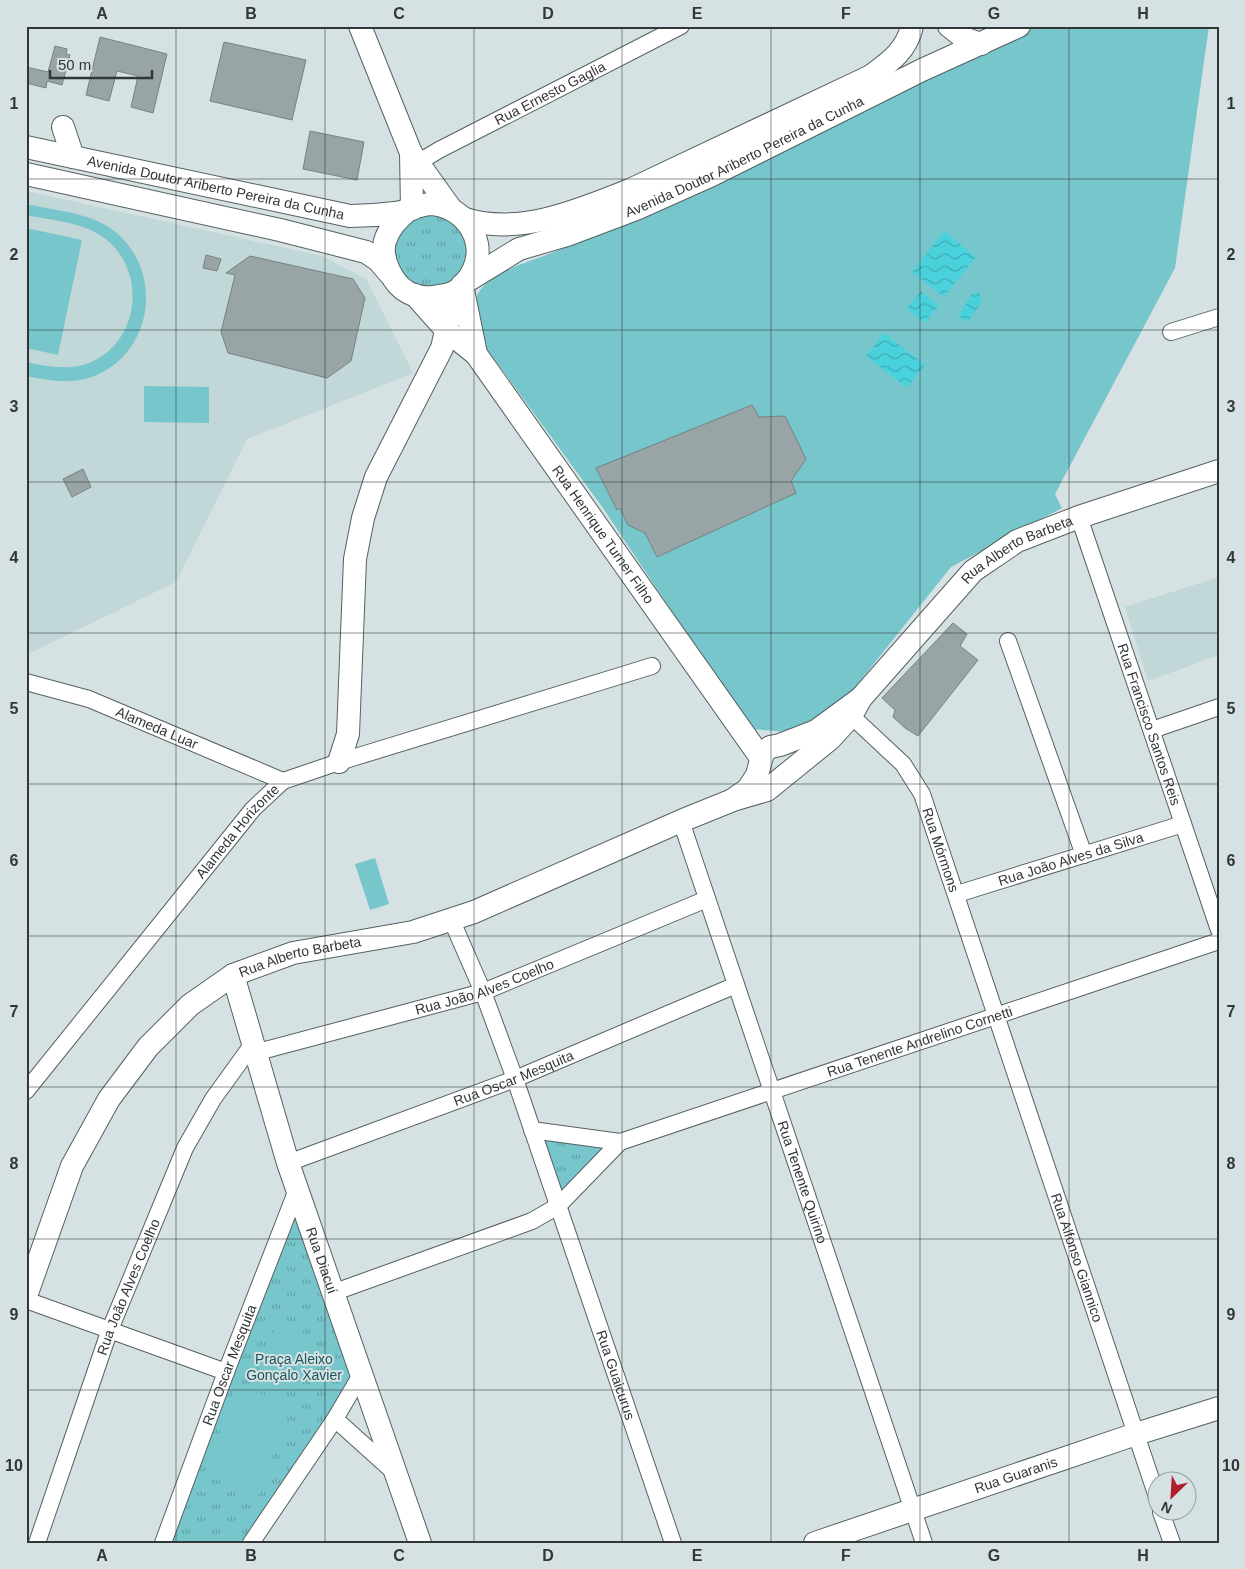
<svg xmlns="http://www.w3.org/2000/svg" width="1245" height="1569" font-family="Arial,sans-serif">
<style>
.built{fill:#c1d7d8}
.park{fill:url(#park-tufts)}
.garden{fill:#77c6cc}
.water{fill:url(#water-waves)}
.building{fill:#98a4a5;stroke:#768283}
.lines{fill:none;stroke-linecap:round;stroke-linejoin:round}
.street-casing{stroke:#566162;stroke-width:18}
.secondary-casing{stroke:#566162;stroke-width:24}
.street{stroke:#fff;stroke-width:16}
.secondary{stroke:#fff;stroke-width:22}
.grid{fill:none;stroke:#313637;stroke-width:1;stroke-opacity:0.55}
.labels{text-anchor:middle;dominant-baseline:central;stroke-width:4;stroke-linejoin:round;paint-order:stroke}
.street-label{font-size:14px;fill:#313637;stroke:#d5e1e2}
.park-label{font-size:14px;fill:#1e575b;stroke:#d5e1e2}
.neatline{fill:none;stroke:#313637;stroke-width:2}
.grid-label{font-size:16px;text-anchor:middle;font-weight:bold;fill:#313637}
</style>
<defs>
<pattern id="park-tufts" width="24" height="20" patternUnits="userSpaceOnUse" patternTransform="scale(1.25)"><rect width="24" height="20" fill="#77c6cc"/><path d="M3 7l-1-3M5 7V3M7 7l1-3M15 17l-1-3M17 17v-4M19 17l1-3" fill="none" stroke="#62a2a6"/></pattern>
<pattern id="water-waves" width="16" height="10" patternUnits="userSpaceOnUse" patternTransform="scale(1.25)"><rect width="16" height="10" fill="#4ad2dc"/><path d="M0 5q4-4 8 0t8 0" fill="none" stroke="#3eabb3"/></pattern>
</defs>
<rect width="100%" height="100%" fill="#d5e1e2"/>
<path class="built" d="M26,191L322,256L366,279L413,373L247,439L176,582L26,655Z
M1219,577V655L1148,681L1125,607Z"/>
<path class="park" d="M395 251a36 36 0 1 1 72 0a36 36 0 1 1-72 0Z
M535,1130L615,1143L559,1203Z
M296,1203L357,1372L246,1543H169Z"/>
<path class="garden" d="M1033,26H1209L1175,268L1055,494L1062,508L951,567L833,715L800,733L750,729L603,508L482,342C479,333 475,322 474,312C472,274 526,264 554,252Z
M26,204C52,210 84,212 107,226C163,261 158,348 97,375C74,385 50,381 26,376V362C45,366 63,370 83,365C141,348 150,267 100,235C79,222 50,220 26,215Z
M26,228L82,240L58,355L26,348Z
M144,386L209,387V423L144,422Z
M375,858L389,904L370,910L355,864Z
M278,1319L304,1329L285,1381L258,1371Z
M236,1385L290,1404L260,1495L205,1476Z"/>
<path class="water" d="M944,231L976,257L944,297L912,272Z
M921,291L939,305L925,323L907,309Z
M977,292L980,293L982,302L967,322L958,316L972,294Z
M884,333L925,365L907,388L866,356Z"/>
<path class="building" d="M100,37L167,54L153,113L131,107L138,76L117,71L109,101L86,95Z
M224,42L306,60L292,120L210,101Z
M55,46L67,49L66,54L70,55L62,85L47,81L46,88L26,83V67L48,72Z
M310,131L364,142L357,180L303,169Z
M206,255L221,259L217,271L203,268Z
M250,256L353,279L365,298L351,361L327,378L228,353L221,332L235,275L226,273Z
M752,405L759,417L785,416L806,459L791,481L796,493L657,557L645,533L628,525L620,508L617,510L596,468Z
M83,469L91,487L72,497L63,479Z
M953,623L967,634L960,646L978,660L918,736L905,728L893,717L895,710L882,698Z"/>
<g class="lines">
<g class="street-casing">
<g id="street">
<path id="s1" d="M419,162L439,150L681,26"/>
<path d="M1171,332L1219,317"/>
<path id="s2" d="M1079,517L1219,930"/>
<path d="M1008,641L1084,855"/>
<path id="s3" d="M26,682L89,699L283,781"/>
<path id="s4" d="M844,709L903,764L922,794L1158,1500"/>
<path d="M1152,730L1219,707"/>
<path id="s5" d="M681,821L924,1543"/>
<path id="s6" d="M957,894L1183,824"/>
<path id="s7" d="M451,919L483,992L515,1079L673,1543"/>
<path id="s8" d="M254,1053L483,992L707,899"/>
<path id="s9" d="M26,1091L253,809L283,781L339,762L652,666"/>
<path id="s10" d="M532,1130L620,1142L1219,941"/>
<path id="s11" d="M288,1163L515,1079L736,985"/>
<path d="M335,1292L532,1221L558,1206L620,1142"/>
<path d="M26,1300L226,1372"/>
<path d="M335,1419L394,1472"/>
<path d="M1161,1512L1172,1543"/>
<path id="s12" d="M37,1543L109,1332L185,1148L213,1099L252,1045"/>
<path id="s13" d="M163,1543L226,1372L298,1187"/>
<path d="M251,1543L335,1419L362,1373"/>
</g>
</g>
<g class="secondary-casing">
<g id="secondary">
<path d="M360,26L411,153L451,209"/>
<path d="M949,26L964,38L981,44"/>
<path d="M63,127L73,157"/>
<path id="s14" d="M26,147L350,216C365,216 380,215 395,213C408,211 420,204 432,204C454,206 473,222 477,244C480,261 472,277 460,288C453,294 447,295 439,296C429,298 419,298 409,293C393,285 380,259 385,241C389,228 397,220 407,211"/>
<path d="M411,153L412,209"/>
<path d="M26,174L280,230L366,252L378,260L390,274"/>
<path d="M465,219C520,236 579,210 630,190L871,76C890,62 907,50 912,26"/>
<path id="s15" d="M467,281L519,249L567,235L636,209L712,175L922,70L1019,26"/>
<path d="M462,285L476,354"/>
<path id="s16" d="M415,295L447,331L476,354L761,758"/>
<path d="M339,762L348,734L355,559L363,518L376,477L442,348L455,292"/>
<path id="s17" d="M734,799L748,789L757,775L763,753L770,747L780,745L816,731L861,698L973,571L1017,541L1079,517L1219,471"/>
<path id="s18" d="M233,975L288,1163L420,1543"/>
<path id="s19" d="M26,1296L72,1166L109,1099L148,1047L190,1005L233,975L293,953L413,932L474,912L681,821L733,800L767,790L830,739L851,716L861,698"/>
<path id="s20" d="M815,1543L1136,1434L1219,1408"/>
</g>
</g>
<use href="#street" class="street"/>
<use href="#secondary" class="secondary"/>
</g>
<path class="grid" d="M176,26V1543M325,26V1543M474,26V1543M622,26V1543M771,26V1543M920,26V1543M1069,26V1543M26,179H1219M26,330H1219M26,482H1219M26,633H1219M26,784H1219M26,936H1219M26,1087H1219M26,1239H1219M26,1390H1219"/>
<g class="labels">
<g class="street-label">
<text stroke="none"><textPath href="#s1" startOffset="148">Rua Ernesto Gaglia</textPath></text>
<text stroke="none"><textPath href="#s15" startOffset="305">Avenida Doutor Ariberto Pereira da Cunha</textPath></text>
<text stroke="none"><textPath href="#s14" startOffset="194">Avenida Doutor Ariberto Pereira da Cunha</textPath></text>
<text stroke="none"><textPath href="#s16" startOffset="306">Rua Henrique Turner Filho</textPath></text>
<text stroke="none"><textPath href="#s17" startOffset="389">Rua Alberto Barbeta</textPath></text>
<text stroke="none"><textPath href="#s2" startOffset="219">Rua Francisco Santos Reis</textPath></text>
<text stroke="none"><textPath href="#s3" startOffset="139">Alameda Luar</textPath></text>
<text stroke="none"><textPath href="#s9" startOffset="335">Alameda Horizonte</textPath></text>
<text stroke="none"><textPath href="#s4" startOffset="175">Rua Mórmons</textPath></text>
<text stroke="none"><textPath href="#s6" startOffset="119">Rua João Alves da Silva</textPath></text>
<text stroke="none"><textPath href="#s19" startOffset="461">Rua Alberto Barbeta</textPath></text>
<text stroke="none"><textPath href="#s8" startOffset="240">Rua João Alves Coelho</textPath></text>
<text stroke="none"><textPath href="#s10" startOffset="405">Rua Tenente Andrelino Cornetti</textPath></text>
<text stroke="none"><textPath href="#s11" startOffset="241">Rua Oscar Mesquita</textPath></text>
<text stroke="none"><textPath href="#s5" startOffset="381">Rua Tenente Quirino</textPath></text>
<text stroke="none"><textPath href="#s4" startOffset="605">Rua Alfonso Giannico</textPath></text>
<text stroke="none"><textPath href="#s18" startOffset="299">Rua Diacuí</textPath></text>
<text stroke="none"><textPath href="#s12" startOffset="272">Rua João Alves Coelho</textPath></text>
<text stroke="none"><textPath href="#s13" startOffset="190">Rua Oscar Mesquita</textPath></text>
<text stroke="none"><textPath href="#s7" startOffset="485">Rua Guaicurus</textPath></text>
<text stroke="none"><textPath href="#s20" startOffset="212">Rua Guaranis</textPath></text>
</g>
<g class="park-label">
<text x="294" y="1359">Praça Aleixo<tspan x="294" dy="16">Gonçalo Xavier</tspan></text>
</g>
</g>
<rect width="1245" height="1569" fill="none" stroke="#d5e1e2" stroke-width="55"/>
<g transform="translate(1172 1496) rotate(205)"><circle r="24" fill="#d5e1e2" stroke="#939d9e"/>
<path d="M0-4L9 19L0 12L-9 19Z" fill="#b11f2d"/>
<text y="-8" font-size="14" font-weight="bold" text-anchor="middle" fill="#313637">N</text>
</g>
<path d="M50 70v8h102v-8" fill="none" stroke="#313637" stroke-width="2.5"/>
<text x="58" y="70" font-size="15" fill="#313637" stroke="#d5e1e2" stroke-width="4" paint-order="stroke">50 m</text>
<rect x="28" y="28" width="1190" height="1514" class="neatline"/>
<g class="grid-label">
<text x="102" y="19">A</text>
<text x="251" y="19">B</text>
<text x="399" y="19">C</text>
<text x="548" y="19">D</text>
<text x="697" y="19">E</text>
<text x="846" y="19">F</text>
<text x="994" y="19">G</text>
<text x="1143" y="19">H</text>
<text x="14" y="109">1</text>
<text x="1231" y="109">1</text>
<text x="14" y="260">2</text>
<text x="1231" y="260">2</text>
<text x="14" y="412">3</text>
<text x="1231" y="412">3</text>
<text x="14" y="563">4</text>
<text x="1231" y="563">4</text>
<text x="14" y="714">5</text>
<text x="1231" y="714">5</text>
<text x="14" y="866">6</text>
<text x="1231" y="866">6</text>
<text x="14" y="1017">7</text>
<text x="1231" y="1017">7</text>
<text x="14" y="1169">8</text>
<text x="1231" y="1169">8</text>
<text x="14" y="1320">9</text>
<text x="1231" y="1320">9</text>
<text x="14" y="1471">10</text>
<text x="1231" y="1471">10</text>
<text x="102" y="1561">A</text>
<text x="251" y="1561">B</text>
<text x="399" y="1561">C</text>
<text x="548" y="1561">D</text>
<text x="697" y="1561">E</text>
<text x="846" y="1561">F</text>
<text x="994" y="1561">G</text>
<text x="1143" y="1561">H</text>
</g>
</svg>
